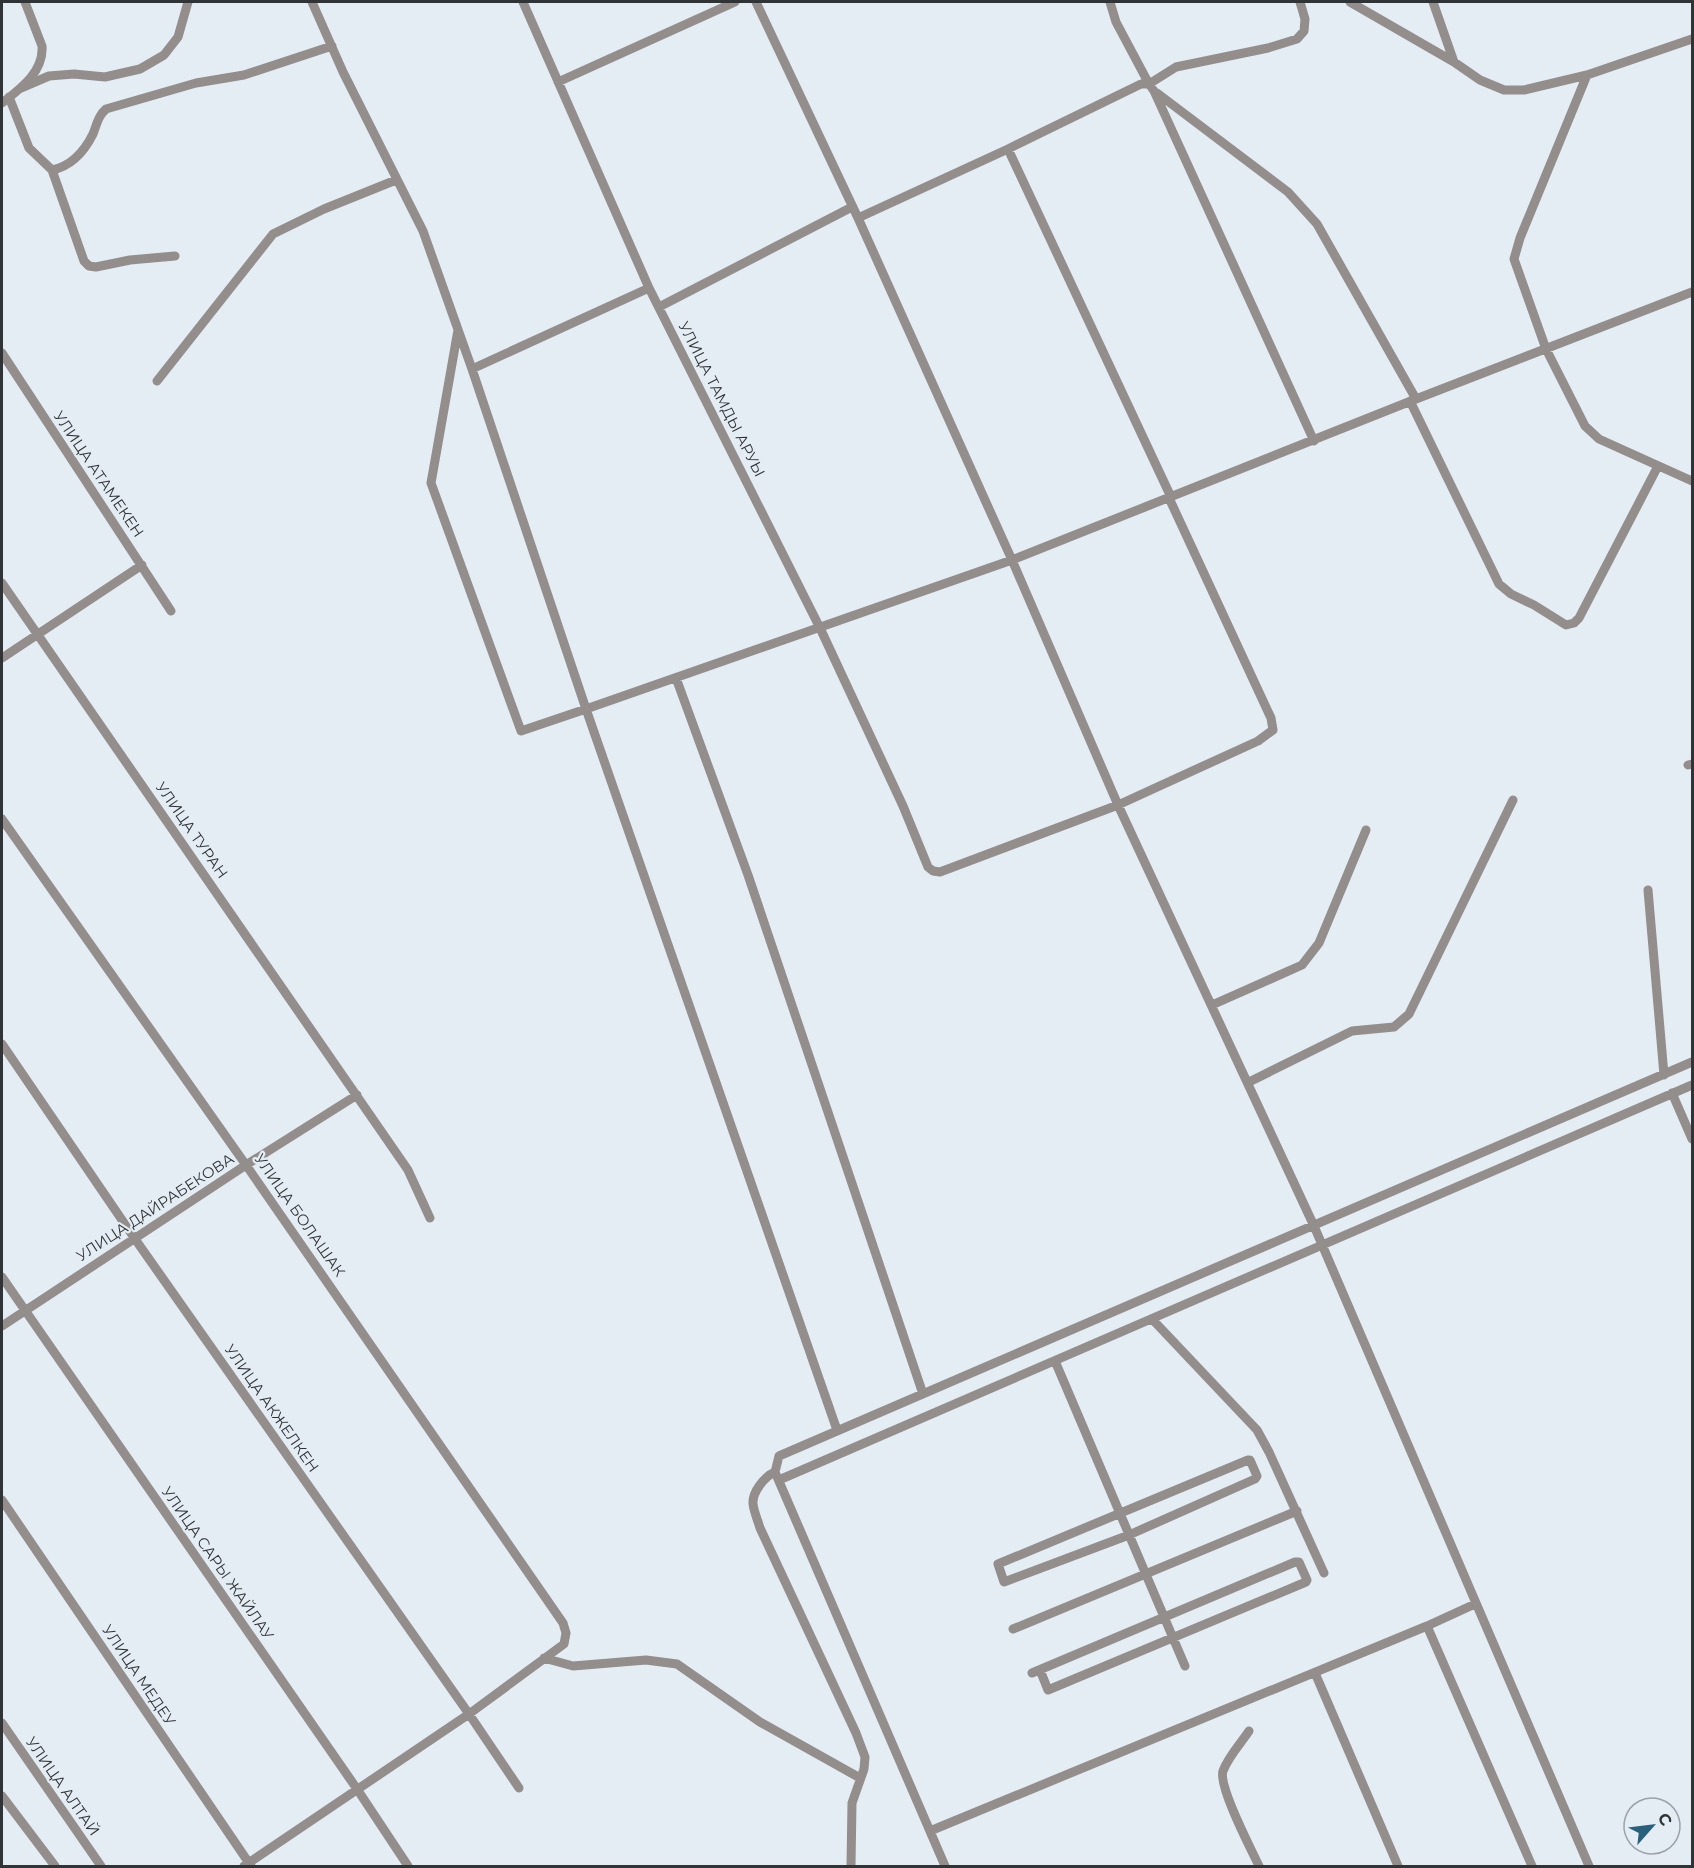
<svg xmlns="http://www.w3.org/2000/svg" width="1694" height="1868" font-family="Montserrat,sans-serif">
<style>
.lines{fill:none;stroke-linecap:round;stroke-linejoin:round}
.minor{stroke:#938d8c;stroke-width:9}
.labels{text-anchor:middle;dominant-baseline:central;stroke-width:4.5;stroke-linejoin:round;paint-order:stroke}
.street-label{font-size:15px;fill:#313437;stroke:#e4ecf4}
</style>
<rect width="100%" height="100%" fill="#e4ecf4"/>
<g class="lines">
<path class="minor" d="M312,2L343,72L423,231L472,369L586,709L521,731L431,483L458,330
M523,2L649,288L820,628L903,806L928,867L933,871L940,872L1118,805L1258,741L1273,730L1271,718L1169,498
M756,2L858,218L1012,560L1118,805L1314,1226L1589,1866
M1110,2L1116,22L1149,84L1176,67L1268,48L1297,39L1304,31L1305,19L1300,2
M1350,2L1454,62L1480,80L1504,90H1524L1587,75L1692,39
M1433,2L1454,62
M1587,75L1520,238L1514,259L1546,349L1585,426L1599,439L1692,481
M558,82L735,2
M21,88L49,76L74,74L105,77L140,69L164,55L178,37L188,2
M1157,93L1288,192L1317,224L1416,399
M9,97L29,148L52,170C72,166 84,152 93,134C97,124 98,116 106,109L196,83L244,75L332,46
M2,103C20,89 44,72 42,46L25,2
M1008,149L1171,497
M52,170L84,261L89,266L96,267L130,260L175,256
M858,218L1008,149L1141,84H1149L1154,91L1314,441
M659,307L852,207
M2,353L171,611
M472,369L649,288
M157,381L273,234L324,209L396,180
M1410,401L1499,584L1511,594L1534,605L1566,625L1574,623L1579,618L1658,466
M2,583L408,1170L430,1218
M2,658L142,565
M676,678L748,875L923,1394
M1688,765L1692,764
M2,819L246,1165L563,1623L566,1633L564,1644L469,1714L244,1866
M1648,890L1664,1075
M1212,1005L1302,965L1319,943L1366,830
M2,1044L135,1239L469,1714L519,1788
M1249,1082L1352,1031L1394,1027L1409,1014L1513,800
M1672,1093L1692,1139
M2,1277L357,1789L408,1866
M1152,1319L1257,1430L1269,1452L1324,1573
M2,1326L246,1165L357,1095
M1055,1361L1185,1666
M837,1430L586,709L1012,560L1416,399L1692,292
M1248,1460H1250L1257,1476L1255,1479L1129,1535L1004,1582L998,1564Z
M775,1472C765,1476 752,1492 753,1504C754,1512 758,1521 760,1528L856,1733L865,1757L864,1769L852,1803L851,1866
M779,1480L1692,1085
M2,1500L251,1866
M1427,1626L1475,1604
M1013,1629L1297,1511
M544,1658L573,1666L646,1660L677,1664L760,1722L860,1778
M1032,1673L1295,1562H1299L1307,1580L1306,1582L1048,1690L1040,1670
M1315,1673L1398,1866
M2,1723L101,1866
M1249,1731C1241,1743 1228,1757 1223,1771C1218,1786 1251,1849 1259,1866
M2,1796L55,1866
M930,1831L1427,1626L1532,1866
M945,1866L775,1472L779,1456L1692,1062"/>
</g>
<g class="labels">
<g class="street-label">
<text transform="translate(722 399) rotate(63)">УЛИЦА ТАМДЫ АРУЫ</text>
<text transform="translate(99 474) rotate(56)">УЛИЦА АТАМЕКЕН</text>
<text transform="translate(192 830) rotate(55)">УЛИЦА ТУРАН</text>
<text transform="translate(155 1207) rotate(-33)">УЛИЦА ДАЙРАБЕКОВА</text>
<text transform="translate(300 1215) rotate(55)">УЛИЦА БОЛАШАК</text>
<text transform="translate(272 1408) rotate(55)">УЛИЦА АКЖЕЛКЕН</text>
<text transform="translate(218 1563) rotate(55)">УЛИЦА САРЫ ЖАЙЛАУ</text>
<text transform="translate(139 1675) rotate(56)">УЛИЦА МЕДЕУ</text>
<text transform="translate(63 1786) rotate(55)">УЛИЦА АЛТАЙ</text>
</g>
</g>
<rect width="1694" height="1868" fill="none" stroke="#313437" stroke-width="6"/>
<g transform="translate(1652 1826) rotate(62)"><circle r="28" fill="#e4ecf4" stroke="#9ca2a8" stroke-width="1.5"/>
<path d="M0-4.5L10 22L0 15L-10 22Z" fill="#29607b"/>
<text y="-9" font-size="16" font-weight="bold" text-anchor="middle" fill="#313437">С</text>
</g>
</svg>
